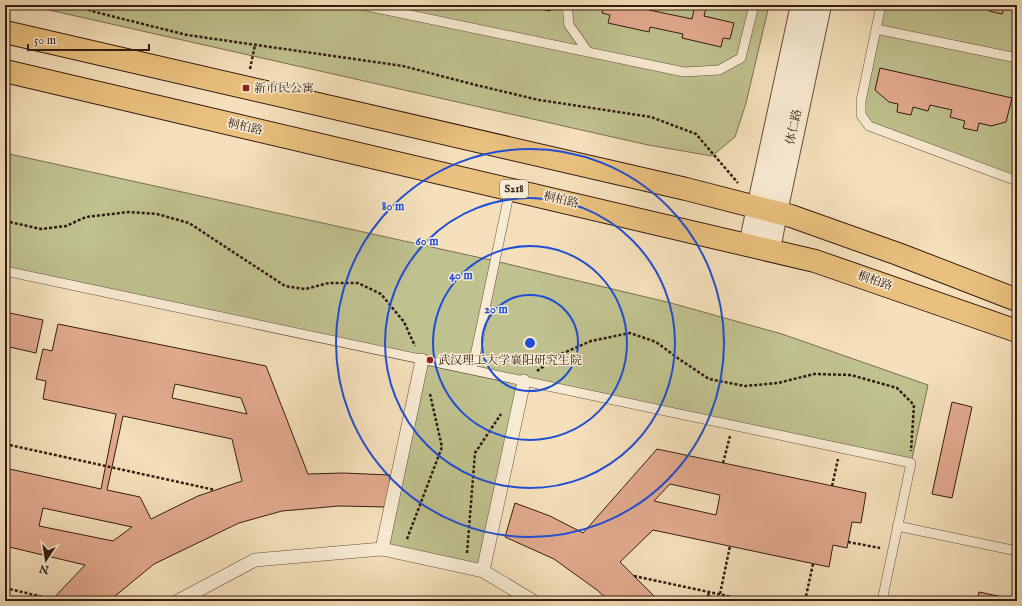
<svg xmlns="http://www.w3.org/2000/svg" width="1022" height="606" font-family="'IM FELL English','Noto Serif SC',serif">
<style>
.green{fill:#bfc18e;stroke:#796f50}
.building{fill:#e3aa8e;stroke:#331d11;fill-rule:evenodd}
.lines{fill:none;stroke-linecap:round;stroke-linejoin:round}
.service-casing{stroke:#644e3c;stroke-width:10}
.pedestrian-casing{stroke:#644e3c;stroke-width:14}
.tertiary-casing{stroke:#644e3c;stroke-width:24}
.primary-casing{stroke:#331d11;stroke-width:24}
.path{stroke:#331d11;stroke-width:2.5;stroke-dasharray:3 2;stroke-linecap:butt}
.service{stroke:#f8ebd3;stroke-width:9}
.pedestrian{stroke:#f8ebd3;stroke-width:13}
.tertiary{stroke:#f8ebd3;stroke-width:22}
.primary{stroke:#eac07e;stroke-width:22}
.ring{fill:none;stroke:#1d4ed8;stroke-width:2}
.poi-dot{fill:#8f2418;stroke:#f8ebd3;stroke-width:1.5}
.labels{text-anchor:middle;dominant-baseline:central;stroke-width:3;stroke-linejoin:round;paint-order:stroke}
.shield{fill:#f8ebd3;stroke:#6e5b4b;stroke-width:1}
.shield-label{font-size:11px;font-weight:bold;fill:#331d11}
.poi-label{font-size:12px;fill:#331d11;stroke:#f8ebd3;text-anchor:start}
.street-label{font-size:12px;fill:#331d11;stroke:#f8ebd3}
.centre{fill:#1d4ed8;stroke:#f8ebd3;stroke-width:2}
.ring-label{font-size:12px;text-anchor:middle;font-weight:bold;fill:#1d4ed8;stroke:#f8ebd3;stroke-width:3;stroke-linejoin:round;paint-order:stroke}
</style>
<rect width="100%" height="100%" fill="#f5e0bb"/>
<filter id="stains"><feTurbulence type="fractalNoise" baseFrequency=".005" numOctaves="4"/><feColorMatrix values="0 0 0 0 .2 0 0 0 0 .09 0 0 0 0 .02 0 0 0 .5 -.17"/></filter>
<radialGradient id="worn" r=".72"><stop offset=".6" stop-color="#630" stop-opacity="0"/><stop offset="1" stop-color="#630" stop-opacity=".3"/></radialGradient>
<path class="green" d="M27,5H769L746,103L735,137L712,156L648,145Z
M881,5H1017V181L869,126L861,101Z
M5,153L495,261L671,303L782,334L928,385L911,463L524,381L483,571L382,549L422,360L5,271Z"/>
<path class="building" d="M522,5H551L550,11Z
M604,5H650L649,10L692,19L695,5H707L704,16L734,23L730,39L723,38L721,47L682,38L683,34L650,27L649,32L608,23L610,15L602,13Z
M991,5H1017V9L1005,6L1002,14L989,11Z
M880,68L1012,98L1006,122L991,126L979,123L977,131L963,128L965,121L950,117L952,110L930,105L928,111L913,107L911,115L897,112L898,104L889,102L875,90Z
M5,312L43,320L36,353L5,346Z
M58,324L266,366L308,474L343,473L390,475L388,507L339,506L282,511L239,523L154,564L109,601H51L85,565L5,546V468L101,489L116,414L43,399L46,381L36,379L43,349L52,351ZM175,384L241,398L247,414L172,398ZM123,416L232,439L242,481L198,496L151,519L140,497L107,490ZM43,508L132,527L113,541L39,526Z
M952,402L972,407L952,498L932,494Z
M657,449L866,493L861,523L852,522L847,548L833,545L829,567L653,530L620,562L659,601H609L597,590L554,559L505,537L515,503L550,516L583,533ZM670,484L720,495L716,515L654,501Z
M979,592L1017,600V601H977Z"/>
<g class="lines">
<g class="service-casing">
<path id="service" d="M362,5L684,72L719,70L741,58L754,5
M567,5L569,25L588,52
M881,5L861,101V115L869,126L1017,181
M876,29L1017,58
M5,271L911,463L882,601
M472,370L510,190
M897,526L1017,551"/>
</g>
<g class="pedestrian-casing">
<path id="pedestrian" d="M382,549L422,360
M483,571L524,381
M178,601L255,560L382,549L483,571L533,601"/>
</g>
<g class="tertiary-casing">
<path id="tertiary" d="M750,245L802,5
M769,250L776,212L820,5"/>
</g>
<g class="primary-casing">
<path id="primary" d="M5,32L686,189L791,216L898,254L1017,300
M5,71L815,261L1017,331"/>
</g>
<path class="path" d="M79,5L91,11L187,35L403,66L476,85L539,100L651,117L696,134L738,183
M250,69L255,45
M5,221L41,229L66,226L86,217L129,212L157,214L189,223L285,286L305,289L329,283H358L381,294L404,322L415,346
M537,371L561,354L591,341L630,333L656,342L679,359L709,379L745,386L778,383L814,374L851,375L897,388L914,405L911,451
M5,444L215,490
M723,463L730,436
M832,486L838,459
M407,539L442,447L430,394
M848,542L880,548
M467,553L475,453L501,414
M634,576L751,601
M5,588L52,599
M720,594L730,546
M707,601L709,592
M805,601L813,564"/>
<use href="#service" class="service"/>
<use href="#pedestrian" class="pedestrian"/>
<use href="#tertiary" class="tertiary"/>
<use href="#primary" class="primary"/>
</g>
<g class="ring">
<circle cx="530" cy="343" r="48"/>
<circle cx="530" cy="343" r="97"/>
<circle cx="530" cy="343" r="145"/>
<circle cx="530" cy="343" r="194"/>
</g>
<g class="poi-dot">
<rect x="242" y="84" width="8" height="8" rx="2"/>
<circle cx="430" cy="360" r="4"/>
</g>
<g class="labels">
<rect class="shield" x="500" y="180" width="28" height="18" rx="3"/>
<g class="shield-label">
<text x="514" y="189">S218</text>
</g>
<g class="poi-label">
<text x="254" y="88">新市民公寓</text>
<text x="438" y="360">武汉理工大学襄阳研究生院</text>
</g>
<g class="street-label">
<text transform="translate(245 127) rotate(13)">桐柏路</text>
<text transform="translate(794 127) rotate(-78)">体仁路</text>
<text transform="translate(561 200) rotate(13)">桐柏路</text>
<text transform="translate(875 281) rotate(19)">桐柏路</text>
</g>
</g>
<circle cx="530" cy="343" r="6" class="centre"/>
<g class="ring-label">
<text x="393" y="210">80 m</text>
<text x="427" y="245">60 m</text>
<text x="461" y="279">40 m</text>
<text x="496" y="313">20 m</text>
</g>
<rect width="1022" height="606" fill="none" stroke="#f5e0bb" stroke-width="20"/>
<rect x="6" y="6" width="1010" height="594" fill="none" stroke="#331d11" stroke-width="2"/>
<rect x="10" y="10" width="1002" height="586" fill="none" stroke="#331d11"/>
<g transform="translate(46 560) rotate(192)" stroke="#f8ebd3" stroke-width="3" paint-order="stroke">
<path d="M0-3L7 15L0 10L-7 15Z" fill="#331d11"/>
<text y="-6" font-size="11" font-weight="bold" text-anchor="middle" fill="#331d11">N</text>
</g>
<path d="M28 44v6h121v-6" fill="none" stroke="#331d11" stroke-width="2"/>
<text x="34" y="44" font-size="12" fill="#331d11" stroke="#f8ebd3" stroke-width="3" paint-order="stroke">50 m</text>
<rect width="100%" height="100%" filter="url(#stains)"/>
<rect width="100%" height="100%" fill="url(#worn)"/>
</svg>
